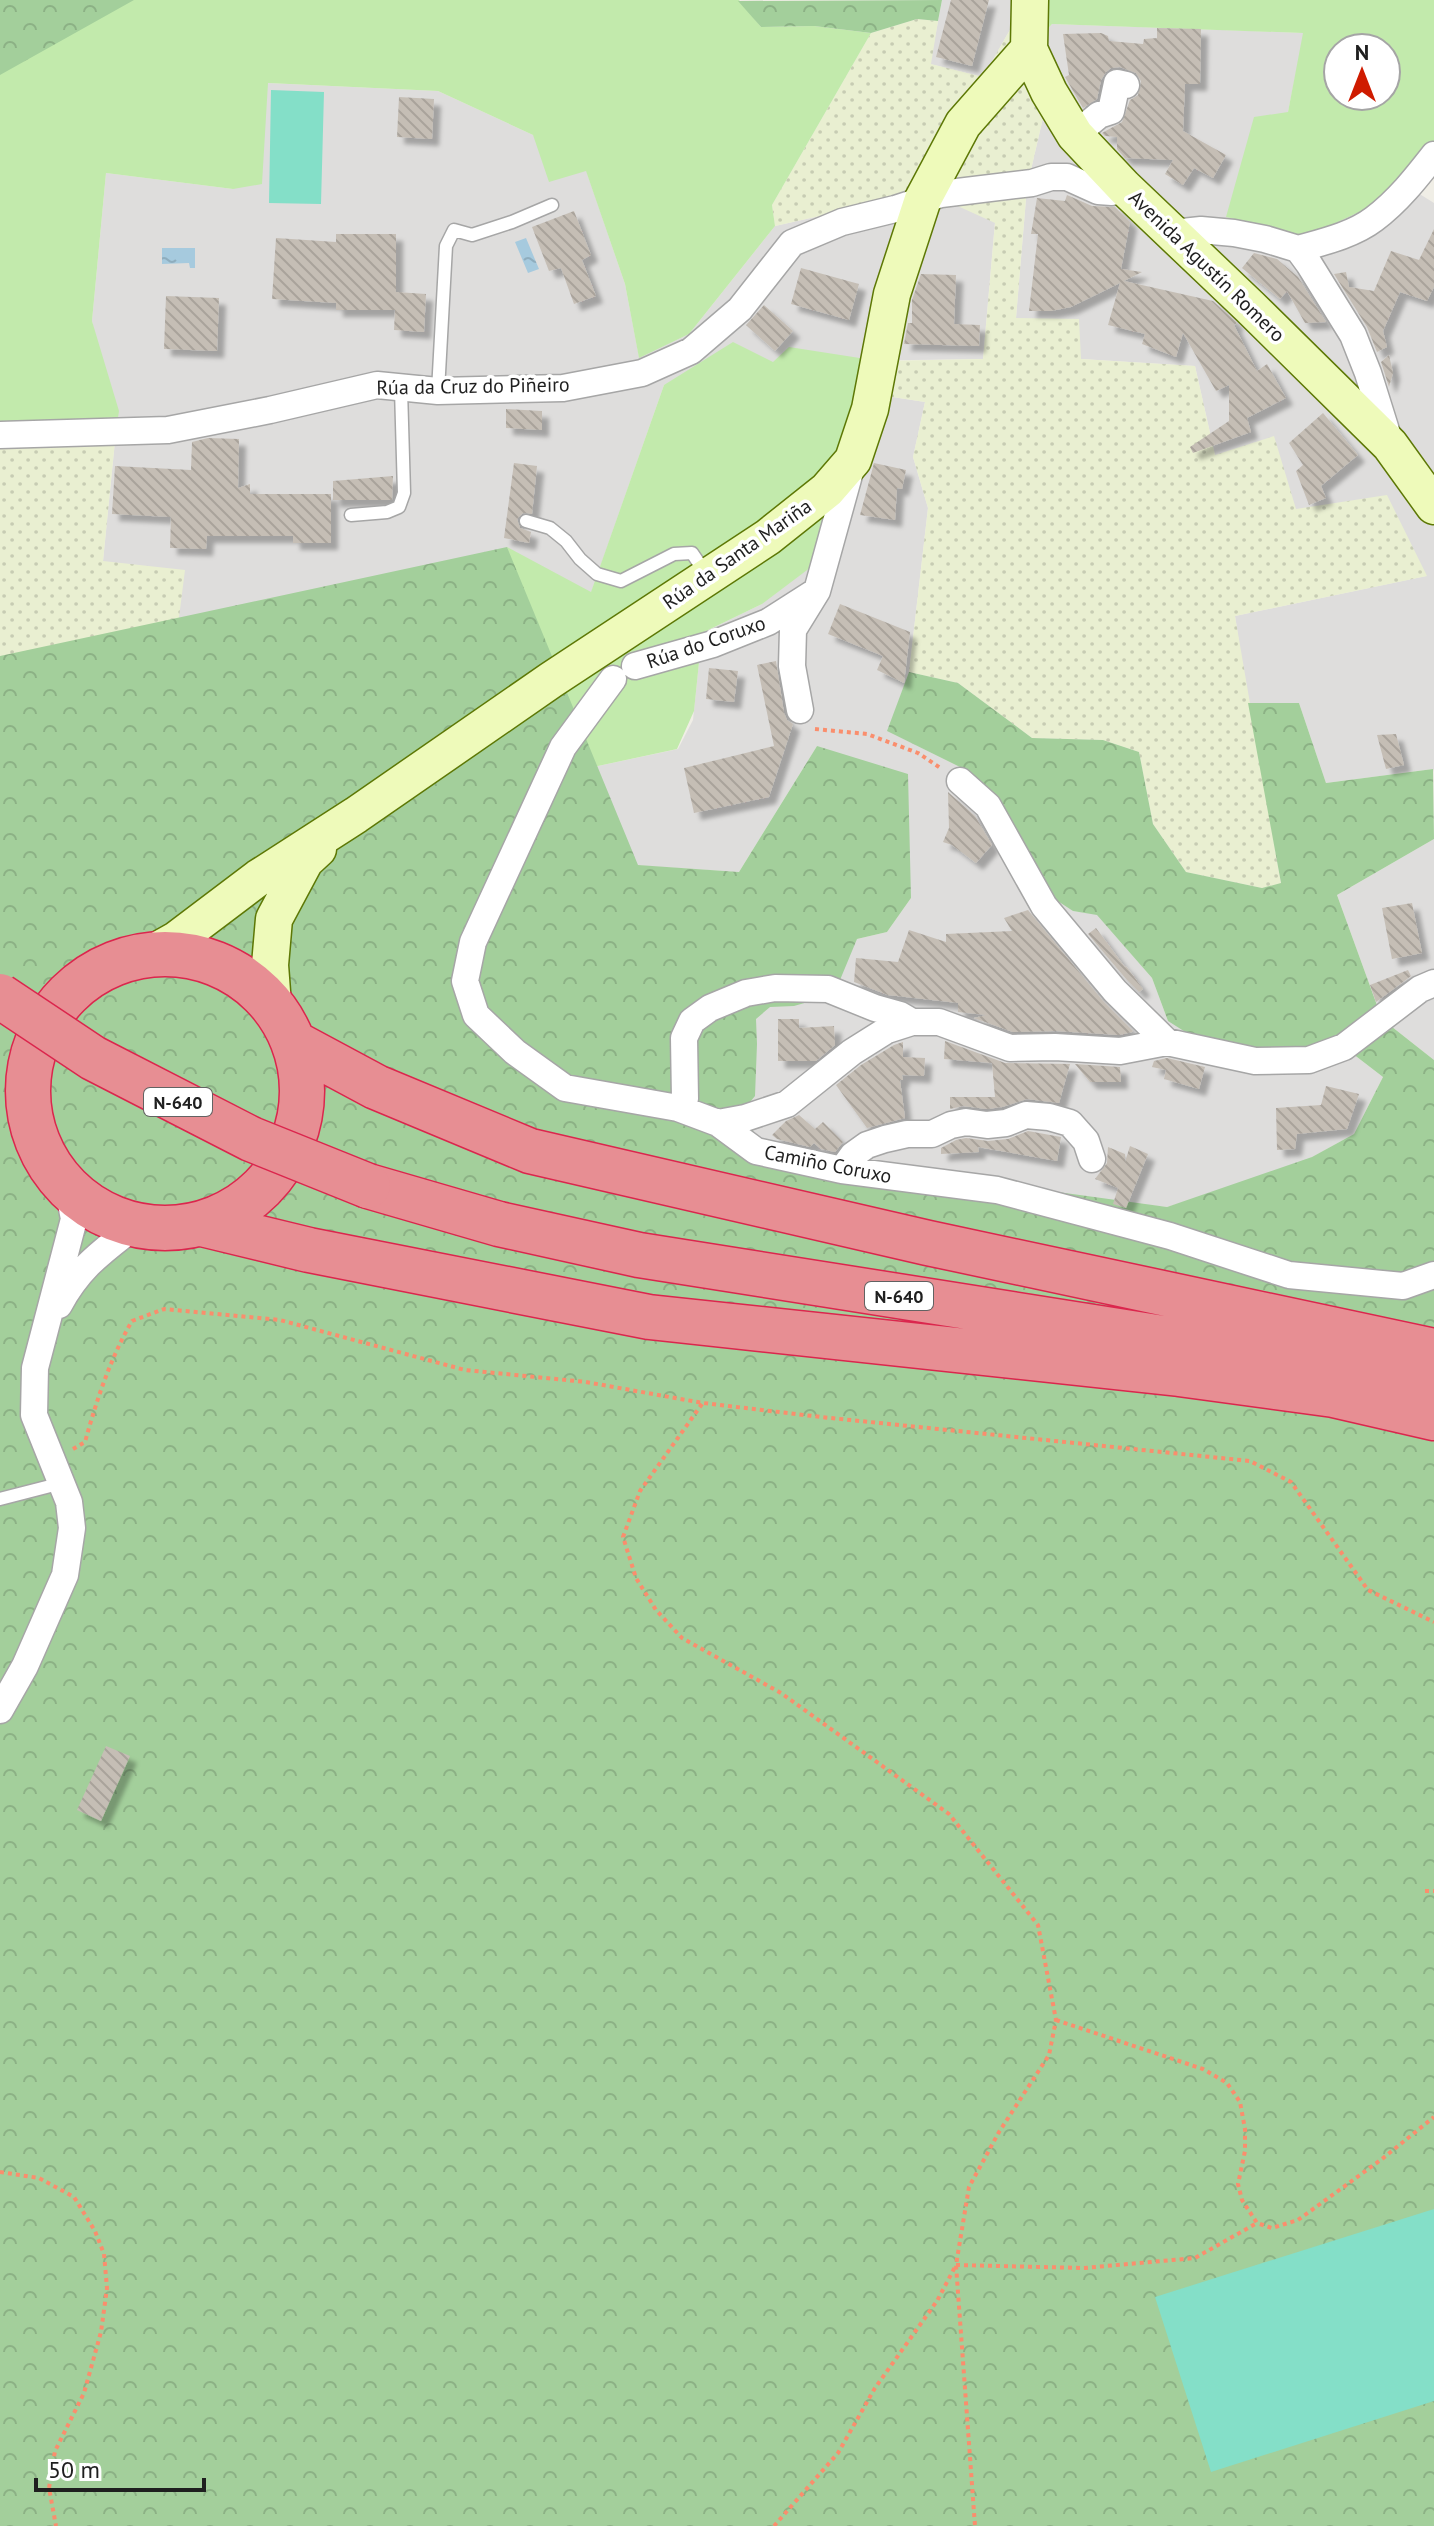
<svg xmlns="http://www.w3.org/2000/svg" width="1434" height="2526" font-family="'PT Sans',sans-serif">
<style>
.residential{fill:#dedddc}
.farmland{fill:url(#farmland-dots)}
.grass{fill:#c2eaac;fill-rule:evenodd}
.forest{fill:url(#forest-crowns)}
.pitch{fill:#84dfc8}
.water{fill:url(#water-ripples)}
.building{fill:url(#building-back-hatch);filter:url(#shadow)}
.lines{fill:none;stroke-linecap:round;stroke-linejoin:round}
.lane-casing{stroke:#a6a6a6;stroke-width:15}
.street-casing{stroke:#a6a6a6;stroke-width:29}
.secondary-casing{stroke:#5d7805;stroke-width:39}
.highway-casing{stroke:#db264d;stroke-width:47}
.path{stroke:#fa8e6d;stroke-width:4;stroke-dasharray:4 4;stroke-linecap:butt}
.lane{stroke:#fff;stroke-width:12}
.street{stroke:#fff;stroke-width:26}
.secondary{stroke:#eefaba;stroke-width:36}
.highway{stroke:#e78e93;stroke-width:44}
.highway-bridge-casing{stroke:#db264d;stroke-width:47;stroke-linecap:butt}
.highway-bridge{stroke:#e78e93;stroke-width:44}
.labels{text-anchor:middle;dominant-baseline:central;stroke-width:7;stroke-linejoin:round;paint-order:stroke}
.shield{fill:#fff;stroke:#626262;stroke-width:2}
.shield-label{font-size:18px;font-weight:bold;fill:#1f1f1f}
.street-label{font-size:20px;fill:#1f1f1f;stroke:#fff}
</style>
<defs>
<pattern id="farmland-dots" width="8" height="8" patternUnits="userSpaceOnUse" patternTransform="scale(2)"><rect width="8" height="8" fill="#e9efd1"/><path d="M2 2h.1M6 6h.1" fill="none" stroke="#c7ccb3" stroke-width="1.8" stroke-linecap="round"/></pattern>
<pattern id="forest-crowns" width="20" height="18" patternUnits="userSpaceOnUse" patternTransform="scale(2)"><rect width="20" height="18" fill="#a3cf9b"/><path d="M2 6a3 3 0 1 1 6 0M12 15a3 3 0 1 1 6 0" fill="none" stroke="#8cb185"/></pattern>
<pattern id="water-ripples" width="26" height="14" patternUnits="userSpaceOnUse" patternTransform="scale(2)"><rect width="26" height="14" fill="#a6cade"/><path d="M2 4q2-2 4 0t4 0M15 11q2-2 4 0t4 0" fill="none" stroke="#8eadbe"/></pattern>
<pattern id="building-back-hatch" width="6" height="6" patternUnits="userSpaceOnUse" patternTransform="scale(2)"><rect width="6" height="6" fill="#c5beb5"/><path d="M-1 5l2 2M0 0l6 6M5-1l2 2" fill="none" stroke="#a9a39b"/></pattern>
<filter id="shadow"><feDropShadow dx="7" dy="7" stdDeviation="2" flood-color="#0004"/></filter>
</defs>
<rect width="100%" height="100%" fill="#f0eee6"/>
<path class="residential" d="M942,0H1027L983,77L930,64Z
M1052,24L1304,33L1288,112L1434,203V772L1433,769L1326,783L1299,703H1248L1235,616L1426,576L1296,509L1215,455L1195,366L1081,359L1016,318L1027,187L1049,92L1029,49Z
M267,83L438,91L533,135L586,170L625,284L639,357L689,334L775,226L927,192L995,222L983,359L773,362L664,385L591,593L177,633L103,561L116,431L92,321L106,173L233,189Z
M873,394L925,402L913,457L928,508L909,672L888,731L966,770L996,798L1073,911L1097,914L1152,978L1168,1021L1344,1047L1383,1077L1354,1134L1289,1170L1167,1207L997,1190L756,1151L743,1097V1004L857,939L887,932L911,898L817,746L739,872L599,863L584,769L678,749L693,720L702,633L762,604Z
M1434,839V1060L1382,1019L1337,895Z"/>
<path class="farmland" d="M1027,0L1049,92L1027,187L1016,318L1079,319L1081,359L1195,366L1215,455L1274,436L1296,509L1387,495L1427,576L1235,616L1281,884L1262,888L1186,872L1153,824L1139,752L1103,740L1032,738L958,683L909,672L928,508L913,457L925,402L873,394L879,361L983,359L995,223L927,192L775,226L772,205L871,33L917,19L938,21L931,64L983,77Z
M116,431L103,561L185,570L177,633L0,677V435Z"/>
<path class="grass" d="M107,0H739L761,27L814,26L871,33L772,205L775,226L689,334L639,358L625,284L586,171L549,182L533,135L438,91L268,83L262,184L233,189L106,173L92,321L119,411L116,431L0,435V60Z
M1031,0H1434V151L1408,189L1306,237L1226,217L1254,117L1288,112L1303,33L1052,24L1029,49ZM1338,48H1386V96H1338Z
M733,342L773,362L789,347L879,361L827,555L762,604L702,633L694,711L677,749L584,769L507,547L591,592L664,385Z"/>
<path class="forest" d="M0,0H134L0,75Z
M942,0L938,21L917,19L871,33L814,26L761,27L738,1Z
M507,547L638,865L739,872L817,746L908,774L911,898L887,932L857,939L840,980L808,1002L794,1006L770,1007L756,1019L757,1044L755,1096L746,1107L759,1151L1167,1207L1312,1157L1354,1134L1383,1077L1344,1047L1266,1051L1198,1040L1168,1021L1152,978L1097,915L1073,911L1050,896L996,798L966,770L887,731L909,672L958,683L1032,738L1103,740L1139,752L1153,824L1186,872L1262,888L1281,883L1248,703H1299L1326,783L1433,769L1434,839L1337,895L1382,1019L1434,1060V2526H0V656Z"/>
<path class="pitch" d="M271,90L324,92L321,204L269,203Z
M1434,2209V2401L1211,2472L1155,2297Z"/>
<path class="water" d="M526,238L539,269L528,273L515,242Z
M162,248H195V268H190L189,263L162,264Z"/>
<path class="building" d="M951,0H989L972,66L936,57Z
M1157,28L1201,29L1200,84H1185L1183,131L1226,155L1213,178L1194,168L1183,185L1165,174L1173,160L1125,158L1117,149V137L1105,136L1102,133L1122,122L1130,100L1138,95L1141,81L1136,73L1120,67L1111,68L1106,72L1101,80L1097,99L1083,108L1065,77L1069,75L1063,34L1101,33L1108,36L1109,41L1143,44L1144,39L1157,38Z
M399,97L434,99L432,139L397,137Z
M1067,195L1092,206L1115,207L1130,222L1121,269L1142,272L1124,281L1213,301L1237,323L1234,325L1257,371L1267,364L1286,398L1247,418L1251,432L1193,453L1190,447L1229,421V385L1216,391L1183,333L1176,357L1142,344L1145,334L1108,325L1120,283L1071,307L1051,311H1029L1038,234H1031L1037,198L1065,201Z
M574,211L591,255L582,260L596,296L574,304L561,268L549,271L532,227Z
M1434,229V287L1427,301L1400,292L1383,331L1387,347L1377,352L1367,327L1334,274L1346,272L1349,287L1374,291L1391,251L1419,260Z
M336,234H396V292L426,294L424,332L394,330L395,310H336V303L272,299L276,238L336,242Z
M1254,253L1277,259L1298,277L1326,322L1305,323L1287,291L1280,299L1242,268Z
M801,268L859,284L849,320L791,304Z
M921,274L956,275L954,324L980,325L979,346L904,344L908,323H912V300Z
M166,296L219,298L217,351L164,349Z
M764,305L793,331L775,351L746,325Z
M1389,355L1393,373L1389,387L1381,362Z
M506,409L542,411V430L506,428Z
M1323,413L1358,455L1321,486L1326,498L1309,505L1296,471L1303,465L1289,443Z
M208,438L239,439L238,488L250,484V494H331V543H293V536H207L206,549L170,548L171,517L112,514L115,466L191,470L192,442Z
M514,463L537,466L532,514L523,513L517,519L520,528L531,532L529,543L504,538Z
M874,463L906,470L902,489L897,488L895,520L860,515Z
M393,476L392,500H333V481Z
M840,604L910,632L904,683L877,670L883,656L828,634Z
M776,661L784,713L787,720L793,724L769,797L694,813L684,768L774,746L757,665Z
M709,668L738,671L734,702L706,699Z
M1396,734L1404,765L1386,769L1377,735Z
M948,792L975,816L992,845L976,863L952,845L943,842L949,828Z
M1412,903L1422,953L1392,959L1382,908Z
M1028,910L1103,1001L1133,1031L1132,1032L1119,1035L1056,1031L1013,1032L974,1018L986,1015L958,1012V1003L888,995L854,982L856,958L898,962L909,930L946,942V934L1012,931L1004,918Z
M1096,928L1125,967L1126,966L1143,989L1139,992L1127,980L1088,934Z
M1408,970L1411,976L1376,1002L1370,985Z
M778,1019H799V1028L834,1026L835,1045L816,1061H778Z
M945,1041L1005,1063L1070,1064L1059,1103L1027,1099L1002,1107L987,1109L963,1106L950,1109V1097H995L992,1063L944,1059Z
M903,1042V1057L925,1058L924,1076L902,1075L903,1080H900L905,1118L867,1128L836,1085L861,1065L894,1045Z
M1167,1058L1205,1067L1199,1089L1164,1079L1166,1070L1152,1067L1154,1061Z
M1075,1064L1120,1067L1121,1082H1090Z
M1326,1086L1359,1094L1347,1129L1297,1134L1295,1149L1277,1150L1276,1108L1321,1105Z
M799,1115L815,1129L823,1122L843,1142L835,1152L821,1149L814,1143L810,1147L777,1139L772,1135L786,1121Z
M1028,1131L1061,1137L1057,1161L978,1147L979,1152L941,1154V1148L956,1140L966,1138L988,1141L1008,1139Z
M1130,1146L1148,1154L1126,1208L1113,1204L1118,1188L1095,1179L1107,1163L1108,1147L1125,1154V1162Z
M106,1746L130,1756L101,1821L77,1810Z"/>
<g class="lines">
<g class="lane-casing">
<path id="lane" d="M438,391L446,246L454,230L472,235L512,222L552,205
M351,515L387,512L399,507L404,493L401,389
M526,521L550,528L566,541L580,559L597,574L621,581L674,554L692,553L707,575
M0,1499L62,1483"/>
</g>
<g class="street-casing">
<path id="street" d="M1075,135L1099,115L1111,111L1117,83L1126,85
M1173,233L1201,230L1234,233L1265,239L1298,249L1309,264L1353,335L1368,373L1389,440
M1298,249C1323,242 1353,235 1374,219C1398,201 1416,178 1434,155
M0,435L168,430L270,410L377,385L438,391L563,388L642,373L691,351L740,309L792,243L842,222L895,209L941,194L1032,183L1051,177H1067L1098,191L1112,192L1124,187
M635,666L713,644L768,622L812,594
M613,679L563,747L473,942L465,981L476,1015L515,1052L565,1088L678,1108L718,1123L756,1151L842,1170L997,1190L1170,1236L1289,1275L1403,1286L1434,1275
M800,710L792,666L793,630L817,591L851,468
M960,781L988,806L1044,906L1115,991L1167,1042L1255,1061L1309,1060L1344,1047L1420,989L1434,983
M678,1108L685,1099L684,1038L692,1021L710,1008L746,993L775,988L828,989L875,1008L900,1015L912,1022
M718,1123L745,1118L787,1104L852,1052L887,1030L912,1022H939L1010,1048L1055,1047L1120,1051L1167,1042
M842,1170L853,1155L867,1145L885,1139L907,1134H932L951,1125L966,1122L987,1125L1006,1123L1026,1115L1049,1117L1070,1123L1086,1141L1092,1159
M59,1305C80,1266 102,1252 136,1225
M0,1710L25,1666L65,1575L72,1528L69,1502L34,1415L35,1368L74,1219L68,1188"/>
</g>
<g class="secondary-casing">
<path id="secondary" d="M1030,0L1029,49L1049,92L1075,135L1124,187L1250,307L1390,445L1434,506
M151,954L176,940L258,878L356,815L551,680L768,537L827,490L853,460L870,409L892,294L923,199L963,124L1029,49
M273,1005L270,965L274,919L305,861L318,849"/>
</g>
<g class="highway-casing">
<path id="highway" d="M28 1091a137 137 0 1 1 274 0a137 137 0 1 1-274 0Z
M294,1043L376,1087L530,1151L928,1243L1434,1351
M368,1186L499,1224L639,1255L1365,1370L1434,1384
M202,1224L309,1250L649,1317L1179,1374L1334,1395L1434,1418"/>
</g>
<path class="path" d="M815,729L867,734L918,753L942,769
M702,1404L640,1491L623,1537L636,1578L656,1610L682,1638L781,1693L949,1814L1038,1925L1056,2020L1049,2055L999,2132L969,2187L956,2265L975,2526
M73,1449L85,1442C97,1399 110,1359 132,1321L164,1309L280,1320L465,1370L586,1382L703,1403L821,1417L1250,1461L1291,1482L1368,1590L1434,1622
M1425,1891H1434
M1056,2020L1203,2069L1227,2083L1240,2102L1245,2129V2151L1238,2184L1242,2200L1257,2223L1272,2228L1298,2220L1382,2159L1434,2117
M0,2172L39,2178L74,2197L95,2231L104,2254L107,2288L101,2332L84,2393L55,2451L49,2488L56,2526
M956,2265L1084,2268L1195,2258L1257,2223
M774,2526L838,2453L875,2388L937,2301L955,2267"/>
<use href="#lane" class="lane"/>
<use href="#street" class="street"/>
<use href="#secondary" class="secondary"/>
<use href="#highway" class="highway"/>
<g class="highway-bridge-casing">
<path id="highway-bridge" d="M0,996L93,1058L251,1139L368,1186"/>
</g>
<use href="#highway-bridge" class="highway-bridge"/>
</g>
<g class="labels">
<g class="shield">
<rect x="144" y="1088" width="68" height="28" rx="6"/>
<rect x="865" y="1282" width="68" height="28" rx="6"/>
</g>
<g class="shield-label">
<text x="178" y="1102">N-640</text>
<text x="899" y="1296">N-640</text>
</g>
<g class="street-label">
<text transform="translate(1207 266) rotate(44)">Avenida Agustín Romero</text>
<text transform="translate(473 386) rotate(-1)">Rúa da Cruz do Piñeiro</text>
<text transform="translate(737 554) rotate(-35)">Rúa da Santa Mariña</text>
<text transform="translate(706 642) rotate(-19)">Rúa do Coruxo</text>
<text transform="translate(828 1164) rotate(11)">Camiño Coruxo</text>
</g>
</g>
<g transform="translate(1362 72)"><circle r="38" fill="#ffffff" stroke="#a5a5a5" stroke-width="2"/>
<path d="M0-6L14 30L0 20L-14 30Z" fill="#cf1b00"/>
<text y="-12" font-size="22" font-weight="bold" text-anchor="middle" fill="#1f1f1f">N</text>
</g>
<path d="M36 2478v12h168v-12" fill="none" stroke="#1f1f1f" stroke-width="4"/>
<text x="48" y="2478" font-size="24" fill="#1f1f1f" stroke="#ffffff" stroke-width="6" paint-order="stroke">50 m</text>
</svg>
